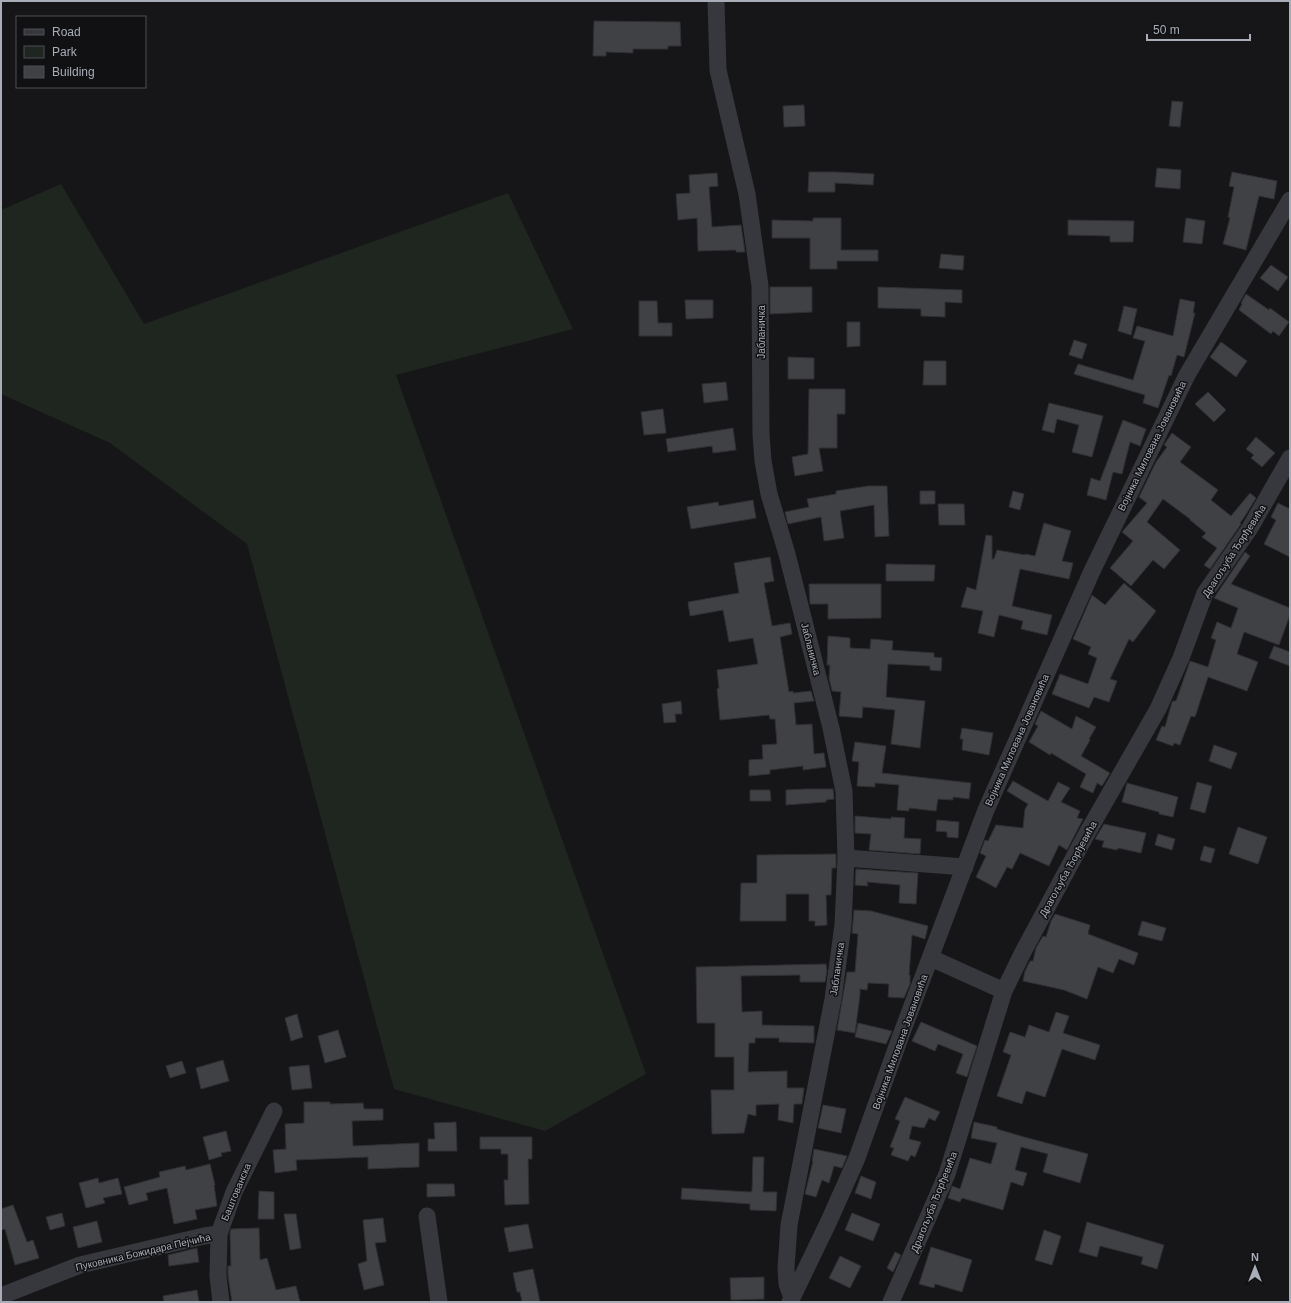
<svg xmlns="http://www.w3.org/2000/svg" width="1291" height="1303" font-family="Arial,sans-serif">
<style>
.green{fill:#1e261f}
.building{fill:#404145;stroke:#303034}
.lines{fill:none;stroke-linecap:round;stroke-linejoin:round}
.minor{stroke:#37383d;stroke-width:17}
.labels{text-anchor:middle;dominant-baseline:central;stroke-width:3;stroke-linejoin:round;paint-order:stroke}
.street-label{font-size:10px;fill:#a8adb8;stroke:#111113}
</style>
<rect width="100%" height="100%" fill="#161618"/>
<path class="green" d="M61,184L144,324L508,193L573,329L396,375L646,1074L545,1131L394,1089L247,544L110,443L1,394V210Z"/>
<path class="building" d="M594,21L680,22L681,46H668V49H633V53L606,52V56H593Z
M1172,101L1183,102L1180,127L1169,126Z
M804,105L805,126L784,127L783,106Z
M1157,168L1181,170L1180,189L1155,187Z
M809,172H837L874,174L873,185L835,183V192H808Z
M1232,172L1277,181L1274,199L1259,196L1246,250L1223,244L1230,218L1228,217L1234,187L1229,186Z
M717,173L718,186L709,187L712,227L741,225L745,252H736V250L698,251L697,218L678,220L676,194L690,193L689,175Z
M813,218H841V250H878V261H837V269H810V238H772V220L813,221Z
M1186,218L1205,221L1202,244L1183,242Z
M1068,220L1134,221L1133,242H1110V236L1068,235Z
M941,254L964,256L963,270L939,268Z
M1271,265L1288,277L1278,291L1260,278Z
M770,287H812V312L770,314Z
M878,287L962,290V303L945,302V317L921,316V309L878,308Z
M1246,294L1269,310L1270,308L1289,322L1279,336L1273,331L1271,334L1239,310L1242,304L1241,303Z
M1180,299L1195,302L1193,313H1195L1184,357L1177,355L1171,376L1169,375L1158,408L1143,403L1145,395L1074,374L1078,364L1133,380L1145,341L1133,338L1137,326L1173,336Z
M685,300H713V318L686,319Z
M639,301H657L658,323H672V336H639Z
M1124,306L1137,309L1131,335L1118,331Z
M847,322H860V346L847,347Z
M1074,340L1087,344L1082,359L1069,355Z
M1221,342L1247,361L1236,377L1210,357Z
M788,357L814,358V379H788Z
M924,361H946V385H923Z
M726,382L728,400L704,403L702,384Z
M809,389H845V414H837V448H819L823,471L795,476L792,457L808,454Z
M1208,392L1226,410L1214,422L1195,404Z
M1049,403L1103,416L1092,457L1072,452L1079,425L1057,419L1054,433L1042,430Z
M663,409L666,433L644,435L641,412Z
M1123,420L1146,429L1140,446L1130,442L1122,474L1113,472L1106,500L1087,495L1091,478L1100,481Z
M733,428L736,450L713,453L712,446L668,452L666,439Z
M1172,433L1191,447L1180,462L1218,490L1211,500L1231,516L1250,493L1256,498L1245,516L1240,523L1241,524L1210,569L1204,565L1217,548L1202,537L1206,533L1190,520V519L1163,499L1147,522L1180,550L1164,569L1153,560L1131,586L1110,568L1133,541L1122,532L1147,503L1139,497L1156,462L1167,447L1164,445Z
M1256,437L1275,453L1262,467L1251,458L1254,455L1246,449Z
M868,486H887L889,536L875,537L874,505L840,511L844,538L824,541L821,517L788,524L785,512L809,507L807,499L836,494V491Z
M920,491H935V504H920Z
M1013,491L1024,494L1020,510L1009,507Z
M753,500L756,518L691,529L687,507L718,502L719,506Z
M1278,503L1290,509V557L1264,544L1276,520L1271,517Z
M938,504H964L965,525H939Z
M1044,523L1071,531L1062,561L1073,563L1069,579L1020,569L1012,606L1052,615L1047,635L1021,629L1023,621L999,615L994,637L978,633L983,611L961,607L967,587L976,590L986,535L992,536V559H994L997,550L1025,555V554L1035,556Z
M1245,552L1250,556L1231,584L1290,608V615L1279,645L1244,632L1237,654L1258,662L1247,691L1208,677L1195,717L1191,716L1180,745L1174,743L1173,746L1156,740L1162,726L1165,727L1172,702L1173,701H1176L1190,661L1208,667L1216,640L1211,638L1217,622L1231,628L1238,608L1214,598Z
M770,557L774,581L764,583L772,626L790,623L792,634L780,637L789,692L793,691V693L811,691L814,701L794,703L796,725L812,724L814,754L824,753L826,767L803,770V766L770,770V774L749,776V760L763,759L762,745L777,744L775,719H770L769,715L720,720L717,689L719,688L717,670L758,664L753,638L729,642L723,610L690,616L688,602L739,593L734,563Z
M886,564L935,565L934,581H886Z
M1124,583L1156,611L1133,642L1129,639L1110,679L1117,681L1109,702L1094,697L1089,708L1052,694L1060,674L1088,684L1097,658L1088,654L1091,647L1073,639L1092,595L1105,605Z
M809,584H881V618L828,619V604H810Z
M828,636L850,638V648L870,649L871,639L893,641L892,650L934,653V657L942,658L941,671L930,670V666L888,664L886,697L925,701L920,748L891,744L895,710L863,707L862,718L839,716L841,692L832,691L829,678L830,665H827Z
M1274,646L1290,652V666L1269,658Z
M681,701L682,714H675L676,722L664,723L662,704Z
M1041,711L1072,729L1076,716L1096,727L1089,739L1090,740L1081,756L1110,773L1102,786L1097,783L1093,793L1080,787L1086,774L1051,753L1050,755L1029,742L1038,726L1035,724Z
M962,728L993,733L989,755L962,750L963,739H960Z
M855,742L886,746L882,773L971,783L969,799L953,797V800L938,799L936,811L909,808V811L897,810L899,785L875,783V787L857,786L859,762L852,761Z
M1214,745L1237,753L1231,769L1209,761Z
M1013,781L1048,801L1058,782L1070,788L1061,802L1080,811L1077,818L1083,819L1067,850L1059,845L1049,866L1020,853L1012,869L1007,867L996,888L976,877L986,856L980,853L985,840L988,841L996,825L1023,828L1025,809L1028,804L1007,791Z
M1197,782L1212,786L1205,813L1190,809Z
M1127,783L1178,797L1173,817L1159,814V812L1122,802Z
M805,789H833L834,799L826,800V802L786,805V790Z
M750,790H770L771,801H750Z
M855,816L891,819V817L905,818L904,838L921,839L920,854L869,850L871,834L855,833Z
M937,820L959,822L958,838L947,837V832L936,831Z
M1104,824L1146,833L1141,853L1118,848L1117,850L1102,847L1104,841L1095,839Z
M1238,827L1267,837L1258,864L1229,854Z
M1158,834L1175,839L1172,850L1155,845Z
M1204,846L1215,849L1211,863L1200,860Z
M836,854V868H832L831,895H826L827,925L815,926V921H809V894H786V921H740L741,883H757V855Z
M856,869L918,873L916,904L899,903L900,885L867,882L868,886L855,885Z
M854,910L871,911L928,926L925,939L912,935L909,975H910V984L904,998L888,997L889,984L868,983L867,990L860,989V995H859H860L855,1033L837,1030L847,972H855L858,934L852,933Z
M1055,914L1090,925L1088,934L1138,953L1134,965L1119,959L1113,973L1098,967L1087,999L1064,990L1023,981L1025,971L1030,961H1033L1036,948L1043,936L1046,937L1051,921Z
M1142,921L1166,928L1162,941L1138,935Z
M826,964L827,971L825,982H800V975L741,976L742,1012L762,1011V1025L814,1026V1043L779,1042V1038H755V1043H749L748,1072L787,1071V1088H804L802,1104H794L793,1123L778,1120L779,1104L756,1105V1116L748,1114L744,1133L712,1134L711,1090H734V1057H715V1023H697L696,967Z
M1056,1012L1069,1016L1063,1033L1100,1045L1095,1060L1062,1049L1045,1097L1026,1091L1022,1104L997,1096L1011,1055L1003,1052L1010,1032L1025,1037L1029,1025L1049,1032Z
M297,1014L303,1037L291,1041L285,1018Z
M921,1022L977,1046L967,1077L956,1073L963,1054L938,1044L935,1051L912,1041Z
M858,1023L892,1031L886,1044L855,1037Z
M338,1030L346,1057L325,1063L318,1036Z
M223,1060L229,1081L201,1089L196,1068Z
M182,1061L186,1073L170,1078L166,1066Z
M309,1065L312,1088L292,1090L289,1067Z
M905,1097L940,1112L935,1121L929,1118L924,1128L912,1126L909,1139L921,1142L915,1157L911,1155L908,1161L891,1155L894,1148L890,1147L900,1121L895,1119Z
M304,1102H330V1104L363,1103L364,1109H383V1120L352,1121L353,1146L419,1143V1167L368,1169V1157L296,1160L297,1170L275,1173L273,1150L286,1149L285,1124L304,1123Z
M823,1105L846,1109L841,1133L818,1128Z
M456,1122L457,1151H428V1139H435L434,1123Z
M974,1122L997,1127V1129L1024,1137L1088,1154L1080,1183L1043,1172L1048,1154L1021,1147L1015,1170L1027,1173L1023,1186L1011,1182L1003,1210L962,1198L960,1202L948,1198L952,1186L960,1189L970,1158L991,1164L997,1143L971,1138Z
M226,1131L231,1151L221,1153L222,1156L209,1160L203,1137Z
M480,1137H532V1159H528L529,1204L505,1205L504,1180H508V1154H501V1149H480Z
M814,1149L847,1156L842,1168L834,1166L829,1183L822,1180L816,1197L805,1194L813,1161H812Z
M753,1157H764L763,1192H777L776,1211L750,1210V1204L681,1199L682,1188L750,1192L752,1191Z
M210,1164L215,1185H214L217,1206L195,1210L197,1219L174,1224L167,1188L146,1193L148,1200L129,1205L124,1187L160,1177L159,1172L185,1166L186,1170Z
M861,1176L876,1182L871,1199L855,1193Z
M98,1178L99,1183L118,1178L122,1194L103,1198L105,1203L86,1208L79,1183Z
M427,1184H454L455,1196L427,1197Z
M259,1191L274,1192V1219H258Z
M13,1205L27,1242L33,1240L39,1258L15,1265L5,1229L1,1230V1209Z
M62,1213L65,1226L50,1230L46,1217Z
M852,1213L880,1224L873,1241L845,1230Z
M284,1214H296L301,1248L290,1250Z
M383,1218L386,1242L375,1243L384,1285L364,1290L358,1264L367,1261L363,1220Z
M97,1221L102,1242L78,1248L73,1227Z
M1087,1222L1164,1245L1157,1269L1141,1264L1143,1257L1100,1246L1097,1257L1079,1252Z
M528,1224L533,1248L509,1252L504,1228Z
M259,1228L260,1260L267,1258L276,1290L296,1286L300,1302H232L228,1276V1266H231L230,1233L231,1229Z
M1044,1230L1061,1236L1052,1265L1035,1260Z
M931,1247L972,1260L962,1292L935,1284L934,1288L919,1284Z
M197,1248L199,1262L169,1266L168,1255Z
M895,1252L901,1255L893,1272L887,1268Z
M840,1256L861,1266L850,1288L829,1278Z
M533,1269L540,1302H522L520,1292H517L513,1273Z
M764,1277V1299L731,1300L730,1278Z
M197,1290L199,1302H164L163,1296Z"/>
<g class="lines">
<path class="minor" d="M716,1L718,70L747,194L760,286L761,434L763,461L769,494L787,554L831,728L844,791L846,858L843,925L833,999L789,1225L786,1268L787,1284L792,1298
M846,858L965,867
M931,958L1004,991
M427,1216L439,1302
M1,1296L80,1265L204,1236L219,1234
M221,1302L218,1276L219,1234L234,1192L274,1111
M790,1302L829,1221L857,1158L901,1035L986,810L1092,571L1187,375L1290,200
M891,1302L947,1174L1004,991L1023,952L1086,835L1158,709L1181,658L1205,593L1250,528L1290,458"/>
</g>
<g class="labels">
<g class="street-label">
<text transform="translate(761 332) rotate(-90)">Јабланичка</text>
<text transform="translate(1152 446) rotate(-64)">Војника Милована Јовановића</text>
<text transform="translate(1234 551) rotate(-57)">Драгољуба Ђорђевића</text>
<text transform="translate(811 649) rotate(76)">Јабланичка</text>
<text transform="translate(1017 740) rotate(-66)">Војника Милована Јовановића</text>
<text transform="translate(1068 869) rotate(-61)">Драгољуба Ђорђевића</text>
<text transform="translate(837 969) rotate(-82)">Јабланичка</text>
<text transform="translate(900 1042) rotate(-70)">Војника Милована Јовановића</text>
<text transform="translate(236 1192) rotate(-67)">Баштованска</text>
<text transform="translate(934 1202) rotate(-68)">Драгољуба Ђорђевића</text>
<text transform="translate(143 1252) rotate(-13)">Пуковника Божидара Пејчића</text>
</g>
</g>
<rect width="1291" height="1303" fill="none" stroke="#a8adb8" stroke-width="4"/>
<rect x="16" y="16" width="130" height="72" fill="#111113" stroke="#4d4f55"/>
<rect x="24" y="29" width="20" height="6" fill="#37383d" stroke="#4d4f55"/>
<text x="52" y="36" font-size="12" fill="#a8adb8">Road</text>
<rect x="24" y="46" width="20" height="12" fill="#1e261f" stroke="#4d4f55"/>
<text x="52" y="56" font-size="12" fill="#a8adb8">Park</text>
<rect x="24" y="66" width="20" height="12" fill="#404145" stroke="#4d4f55"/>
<text x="52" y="76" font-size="12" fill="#a8adb8">Building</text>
<g transform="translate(1255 1267)" stroke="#111113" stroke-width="3" paint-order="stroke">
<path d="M0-3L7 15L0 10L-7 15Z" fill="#a8adb8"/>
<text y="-6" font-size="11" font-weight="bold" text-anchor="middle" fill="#a8adb8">N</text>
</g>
<path d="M1147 34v6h103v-6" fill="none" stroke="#a8adb8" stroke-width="2"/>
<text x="1153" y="34" font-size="12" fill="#a8adb8" stroke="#111113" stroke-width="3" paint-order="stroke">50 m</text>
</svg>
